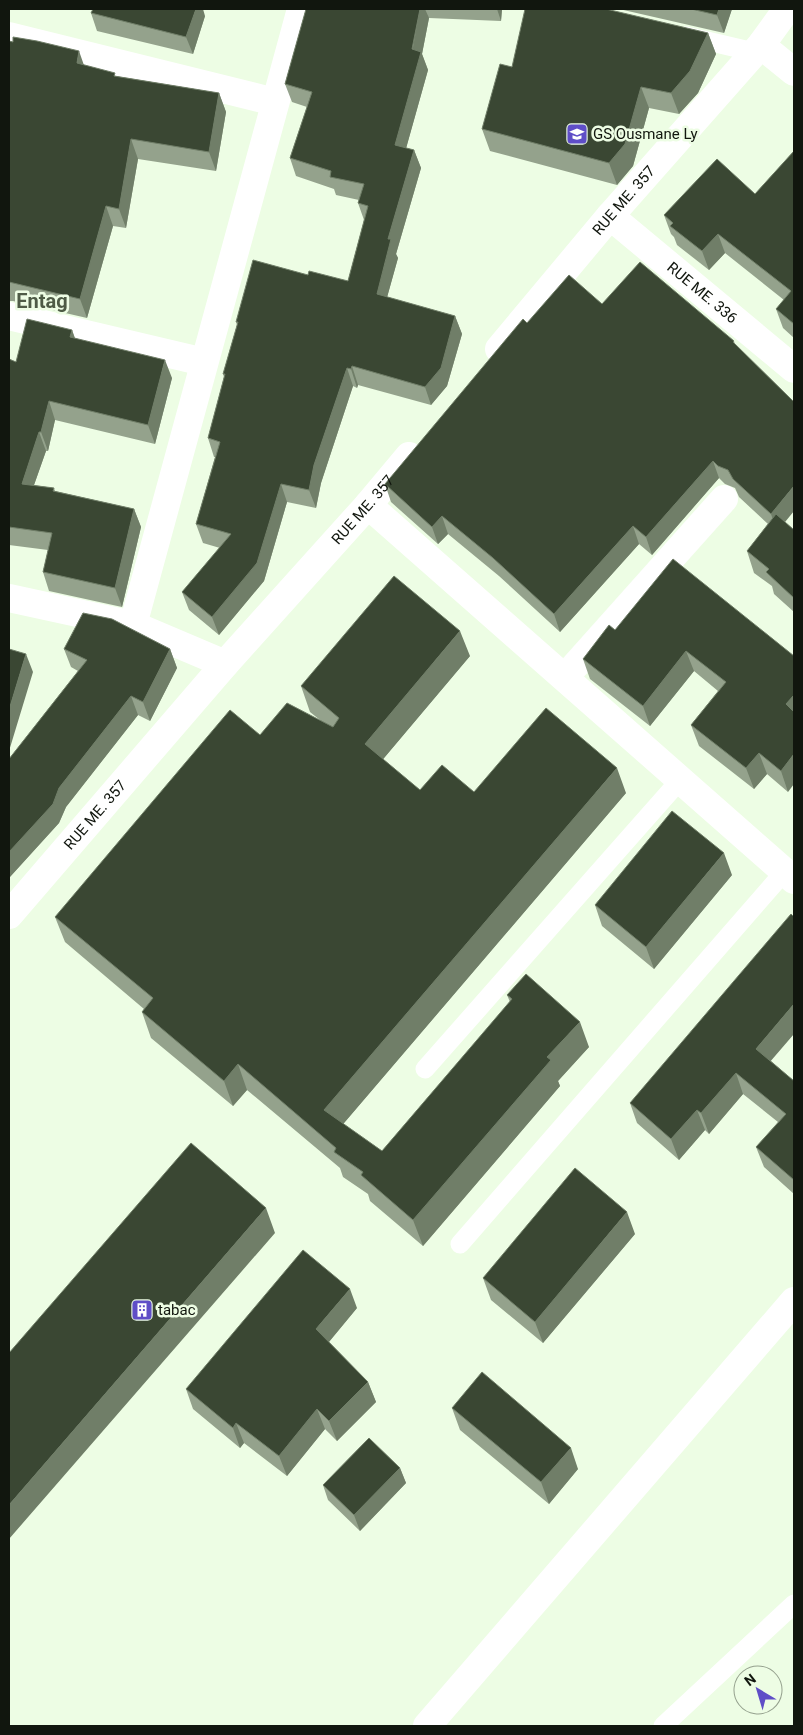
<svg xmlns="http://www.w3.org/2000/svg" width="803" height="1735" font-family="Roboto,sans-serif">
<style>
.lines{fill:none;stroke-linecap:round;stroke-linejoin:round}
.lane{stroke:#fff;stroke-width:19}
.street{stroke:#fff;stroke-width:28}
.wall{fill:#94a28c}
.shaded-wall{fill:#707e68}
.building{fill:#3a4733;stroke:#707e68}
.labels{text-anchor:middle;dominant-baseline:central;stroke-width:5;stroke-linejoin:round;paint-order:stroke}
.poi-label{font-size:15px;fill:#11160e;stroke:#edfde4;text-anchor:start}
.street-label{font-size:15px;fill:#11160e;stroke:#edfde4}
.district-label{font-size:20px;font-weight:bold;fill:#4e5b46;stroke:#edfde4}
</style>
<rect width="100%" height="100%" fill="#edfde4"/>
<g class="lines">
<path class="lane" d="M686,36L754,52
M425,1069L681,779
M460,1244L785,871
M663,1726L794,1604"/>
<g class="street">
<path d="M9,36L275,102"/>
<path d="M761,45L794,72"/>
<path id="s1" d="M610,216L794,369"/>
<path d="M9,316L204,362"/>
<path id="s2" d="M499,349L610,216L761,45L787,9"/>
<path d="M368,505L794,880"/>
<path d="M9,598L133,625L225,664"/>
<path d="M133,625L301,9"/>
<path d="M565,677L724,499"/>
<path id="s3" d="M9,915L225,664L368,505L409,456"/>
<path d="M427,1726L794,1301"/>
</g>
</g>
<path class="wall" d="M306,9H502L501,21L429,18L422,54L428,70L406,148L414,150L421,168L396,254L398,258L387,297L455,316L462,334L447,386L431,405L358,385L357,388L353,386L321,483L316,508L287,502L264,581L219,635L189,610L182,592L220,548L203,543L196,524L215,457H214L208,438L224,377L223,374L237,325L236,322L308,275L348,281L364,220L358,203L359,200L336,195L334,189L296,176L290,158L307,107L292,102L285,84Z
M619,9H732L724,33Z
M91,13L205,16L193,54L97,31Z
M708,33L716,54L698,93L679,114L649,108L633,166L617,185L490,151L482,129L512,67Z
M9,41L84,65L116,76L219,93L226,112L216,171L138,159L126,228L113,226L87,318L13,301H9Z
M794,151V338L783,328L776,309L784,300L725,253L709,270L677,245L674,237L671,234L664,215L755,194Z
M602,304L734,341L785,522L794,530V612L774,594L772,586L754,573L747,551L768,524L739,497L735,488L725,484L719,478L652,555L639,544L560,632L499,576L448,534L438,544L391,502L385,484L527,323Z
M72,330L75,338L172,378L155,444L55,420L48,451H46L34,485L54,488L55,491L134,509L141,527L122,607L49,591L43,572L48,550L9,545V359L16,362Z
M615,630L794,656L788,792L767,774L754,789L699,746L691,725L718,691L694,671L650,726L590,679L583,659Z
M64,649H170L177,668L150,721L138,715L66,807L59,823L9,878V759L78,671L71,667Z
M470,656L383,759L420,790L474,792L626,793L343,1124L382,1151L510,1002L507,995L589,1047L558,1081L560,1086L423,1246L370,1201L368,1194L343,1177L340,1168L247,1090L233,1106L151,1038L142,1012L144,1009L65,942L55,917L260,735L320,720L310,712L301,686Z
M732,875L654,969L602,926L595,905Z
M771,1061L794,1081V1194L764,1167L756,1147L778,1122L743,1094L709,1134L705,1130L679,1160L637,1123L630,1103Z
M635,1234L543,1343L491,1300L483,1278Z
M357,1308L329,1342L368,1382L376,1402L337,1441L325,1429L287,1476L244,1443L240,1448L193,1409L186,1389Z
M452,1408L578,1469L549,1504L460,1430Z
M400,1468L406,1483L360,1531L328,1500L323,1485Z"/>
<path class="shaded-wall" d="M196,9H203L205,16L193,54L186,37Z
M420,9H425L429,18L422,54L428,70L402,163L395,145Z
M497,9H502L501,21Z
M719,9H732L724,33L717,15Z
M708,33L716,54L698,93L679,114L671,93Z
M79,51L86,71L77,63Z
M641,87L649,108L633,166L617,185L609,163Z
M219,93L226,112L216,171L209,152Z
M131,139L138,159L126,228L119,209Z
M414,150L421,168L396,254L398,258L383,312L377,294L388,239Z
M106,206L113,226L87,318L80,299Z
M718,234L725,253L709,270L702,251Z
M455,316L462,334L447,386L431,405L425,387Z
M72,330L78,348L70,337Z
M165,360L172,378L155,444L148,425Z
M352,366L358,385L357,388L351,369Z
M347,368L353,386L321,483L316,508L309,490L314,465Z
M49,401L55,420L48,451L41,432Z
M39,432L46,451L28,502L22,484Z
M713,461L719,478L652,555L646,537Z
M281,484L287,502L264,581L219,635L212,617Z
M794,486V511L777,532L771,514Z
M134,509L141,527L122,607L115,588Z
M442,516L448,534L438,544L432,527Z
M633,526L639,544L560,632L554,614Z
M460,631L470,656L374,770L365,744Z
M170,649L177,668L150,721L143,702Z
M686,651L694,671L650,726L643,706Z
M26,654L33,672L9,751V710Z
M794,695V724L786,704Z
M131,696L138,715L66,807L59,823L9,878V852Z
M759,753L767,774L754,789L746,768Z
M794,754V784L788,792L781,771Z
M617,768L626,793L333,1136L324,1110Z
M724,853L732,875L654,969L646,947Z
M794,1004V1034L763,1070L756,1049Z
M580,1022L589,1047L558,1081L560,1086L423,1246L413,1220L547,1057Z
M238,1064L247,1090L233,1106L224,1081Z
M736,1073L743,1094L709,1134L701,1113Z
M697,1110L705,1130L679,1160L671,1139Z
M266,1208L275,1233L9,1539V1505Z
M627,1212L635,1234L543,1343L535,1322Z
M350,1289L357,1308L323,1349L316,1329Z
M368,1382L376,1402L337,1441L329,1421Z
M317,1409L325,1429L287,1476L279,1456Z
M236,1423L244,1443L240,1448L233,1428Z
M571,1448L578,1469L549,1504L541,1482Z
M400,1468L406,1483L360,1531L354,1515Z"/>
<path class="building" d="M93,9H196L186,37L91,13Z
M306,9H420L412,49L421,52L395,145L414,150L388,239H391L377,294L455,316L441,368L425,387L352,366L351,369L347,368L314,465L309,490L281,484L257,563L212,617L182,592L231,534L196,524L220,442L208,438L225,374H223L238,322H236L253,260L308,275L309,271L348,281L368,206L358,203L364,184L330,177L331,171L290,158L312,92L285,84Z
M525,9H606L708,33L690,71L671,93L641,87L625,144L609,163L482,129L500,64L512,67Z
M691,9H719L717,15Z
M13,37L37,41L79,51L77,63L115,73L114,76L219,93L209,152L131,139L119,209L106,206L80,299L9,282V41L13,42Z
M794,151V324L776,309L791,291L718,234L702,251L670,226L673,223L664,215L717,159L755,194Z
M640,262L734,341L733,342L794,402V486L771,514L733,479L728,470L718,466L713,461L646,537L633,526L554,614L493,558L442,516L432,527L385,484L523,319L527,323L569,275L602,304Z
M27,319L72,330L70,337L165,360L148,425L49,401L41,432H39L22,484L54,488L53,491L134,509L115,588L43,572L52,533L9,527V359L16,362Z
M776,514L794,530V598L766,572L769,569L747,551Z
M673,559L794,656V695L786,704L794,712V754L781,771L759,753L746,768L691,725L726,682L686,651L643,706L583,659L609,625L615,630Z
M394,576L460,631L365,744L420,790L442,765L474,792L546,708L617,768L324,1110L382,1151L512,999L507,995L526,974L580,1022L547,1057L551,1060L413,1220L361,1175L363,1172L334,1152L336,1148L238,1064L224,1081L142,1012L153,998L55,917L230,710L260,735L287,703L333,727L339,718L301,686Z
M83,613L112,619L170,649L143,702L131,696L59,788L53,804L9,852V759L87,660L64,649Z
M9,649L26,654L9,710Z
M672,811L724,853L646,947L595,905Z
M791,914L794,917V1004L756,1049L794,1081V1180L756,1147L786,1114L736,1073L701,1113L697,1110L671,1139L630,1103Z
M191,1143L266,1208L9,1505V1353Z
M575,1168L627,1212L535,1322L483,1278Z
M303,1250L350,1289L316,1329L368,1382L329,1421L317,1409L279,1456L236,1423L233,1428L186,1389Z
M482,1372L571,1448L541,1482L452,1408Z
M369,1438L400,1468L354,1515L323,1485Z"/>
<defs>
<g id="school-square" transform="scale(1.125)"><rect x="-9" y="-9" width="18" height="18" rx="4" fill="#5f4ec7" stroke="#edfde4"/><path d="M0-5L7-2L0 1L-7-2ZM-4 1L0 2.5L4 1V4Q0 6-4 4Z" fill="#fff"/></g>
<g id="building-square" transform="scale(1.125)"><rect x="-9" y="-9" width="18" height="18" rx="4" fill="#5f4ec7" stroke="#edfde4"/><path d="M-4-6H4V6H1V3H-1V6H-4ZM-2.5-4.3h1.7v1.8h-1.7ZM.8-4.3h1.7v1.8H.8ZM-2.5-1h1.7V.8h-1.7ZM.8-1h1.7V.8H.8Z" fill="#fff"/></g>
</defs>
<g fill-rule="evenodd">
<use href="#school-square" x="577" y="134"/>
<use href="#building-square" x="142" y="1310"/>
</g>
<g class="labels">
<g class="poi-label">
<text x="593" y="134">GS Ousmane Ly</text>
<text x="158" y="1310">tabac</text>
</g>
<g class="street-label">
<text stroke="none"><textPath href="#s2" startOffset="194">RUE ME. 357</textPath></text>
<text stroke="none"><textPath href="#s1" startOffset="120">RUE ME. 336</textPath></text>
<text stroke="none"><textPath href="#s3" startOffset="538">RUE ME. 357</textPath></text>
<text stroke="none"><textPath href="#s3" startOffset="132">RUE ME. 357</textPath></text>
</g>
<g class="district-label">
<text x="42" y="301">Entag</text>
</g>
</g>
<rect width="803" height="1735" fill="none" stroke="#11160e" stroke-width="20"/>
<g transform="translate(758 1690) rotate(322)"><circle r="24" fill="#edfde4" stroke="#95a18e"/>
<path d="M0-4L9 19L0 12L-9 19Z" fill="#5f4ec7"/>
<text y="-8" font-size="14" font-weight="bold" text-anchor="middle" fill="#11160e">N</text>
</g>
</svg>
